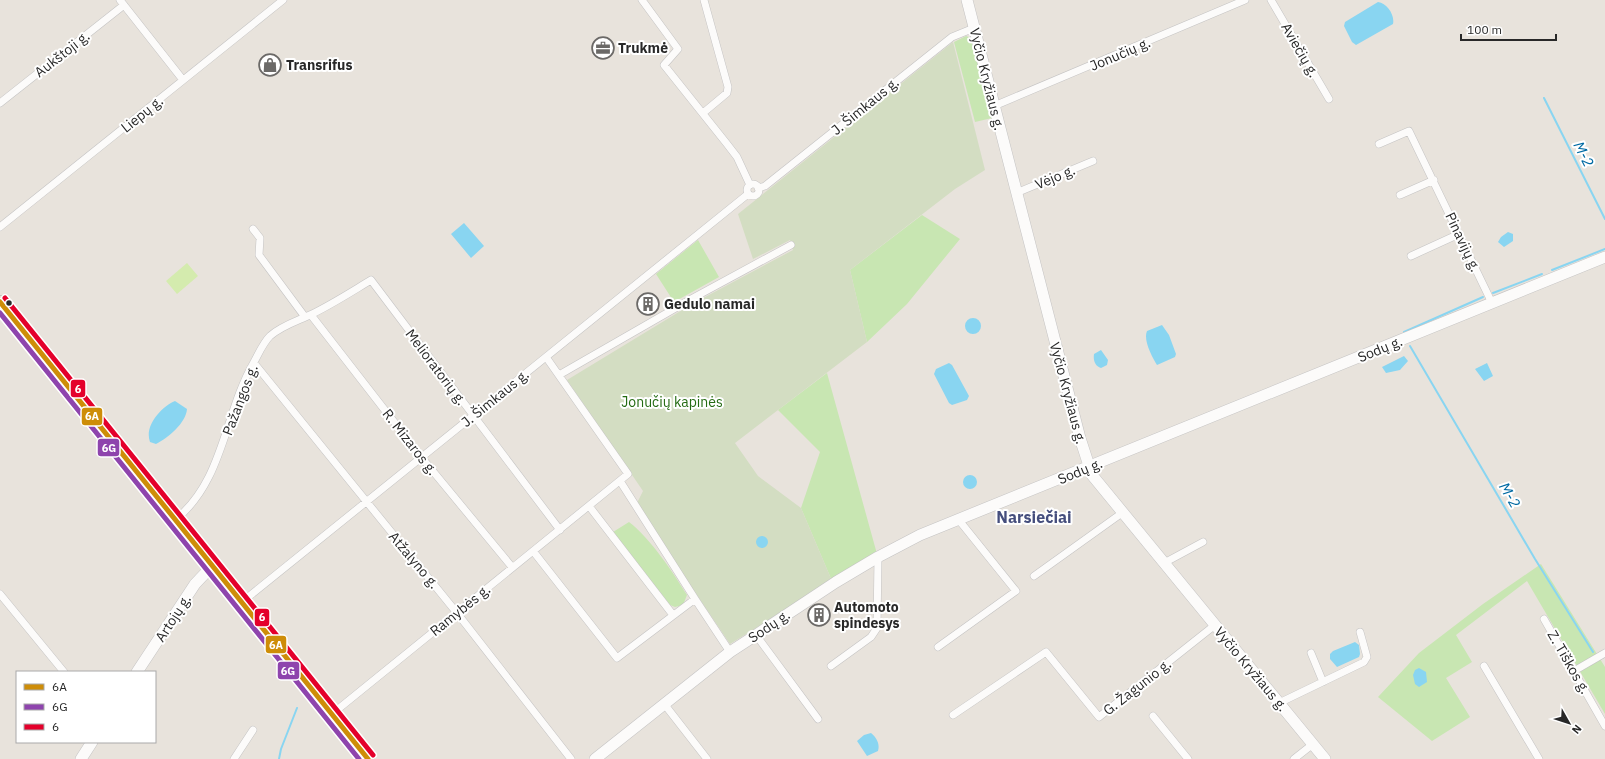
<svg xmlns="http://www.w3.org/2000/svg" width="1605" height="759" font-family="'IBM Plex Sans',sans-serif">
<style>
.green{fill:#c8e6b2}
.cemetery{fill:#d3ddc2}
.pitch{fill:#d4ebae}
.water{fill:#89d5f1}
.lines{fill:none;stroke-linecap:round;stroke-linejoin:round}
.stream{stroke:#89d5f1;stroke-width:2}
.street-casing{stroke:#c4c3c3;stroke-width:8}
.secondary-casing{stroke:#c4c3c3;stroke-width:12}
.primary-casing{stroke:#c4c2bf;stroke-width:14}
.street{stroke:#fcfbfa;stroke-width:7}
.secondary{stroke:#fcfbfa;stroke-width:11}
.primary{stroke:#e7e1d0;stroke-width:12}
.bus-1-casing{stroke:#fff;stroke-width:8}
.bus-2-casing{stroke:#fff;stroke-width:8}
.bus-3-casing{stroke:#fff;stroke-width:8}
.bus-1{stroke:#ce8d08;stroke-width:5}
.bus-2{stroke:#8e44ad;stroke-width:5}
.bus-3{stroke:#e4002b;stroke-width:5}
.bus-dot{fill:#282828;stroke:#fff;stroke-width:1.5}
.labels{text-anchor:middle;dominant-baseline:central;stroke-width:4;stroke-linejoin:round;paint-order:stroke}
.poi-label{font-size:14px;font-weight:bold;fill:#282828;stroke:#fff;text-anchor:start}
.street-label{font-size:14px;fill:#282828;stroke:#fff}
.park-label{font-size:14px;fill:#246b13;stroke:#fff}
.water-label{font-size:15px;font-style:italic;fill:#016aa3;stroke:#fff}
.quarter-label{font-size:16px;font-weight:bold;fill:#454e7d;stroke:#fff}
.line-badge{stroke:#fff;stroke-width:1.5}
.badge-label{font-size:11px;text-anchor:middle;font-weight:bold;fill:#fff}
</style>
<rect width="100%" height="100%" fill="#e8e3dc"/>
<path class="green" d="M966,36L973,39L992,118L975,122L954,42Z
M922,215L960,239L907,304L867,342L850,270Z
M698,240L719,277L674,302L656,274Z
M827,373L877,554L832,581L801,508L820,452L778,410Z
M629,522C651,539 672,571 687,595L683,605L675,607L670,605L613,532Z
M1541,564L1605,667V714L1527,581L1456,635L1472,662L1446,678L1470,717L1432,741L1378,697L1419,653L1483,604Z"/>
<path class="cemetery" d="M953,42L985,170L955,189L850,270L867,342L735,443L758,476L801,508L832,581L730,644L636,505L643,491L567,380L692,304L793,250L790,240L753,259L738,214Z"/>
<path class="pitch" d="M187,263L198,276L177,294L166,281Z"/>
<path class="water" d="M1378,2C1387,3 1395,15 1393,24L1356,45L1352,42L1344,26L1345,22Z
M464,223L484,246L471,258L451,234Z
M1508,232L1513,234V241L1504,247L1498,242L1501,237Z
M965 326a8 8 0 1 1 16 0a8 8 0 1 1-16 0Z
M1162,325L1169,335L1176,354L1175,357L1157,365C1152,357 1143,340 1147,331Z
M1101,350L1108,360L1107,365L1101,368C1095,366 1093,360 1094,354Z
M1404,356L1408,361L1400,370L1386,373L1382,367Z
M949,363L952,365L969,396L967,400L952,405L949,403L934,374L936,369Z
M1487,363L1493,376L1484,381L1475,369Z
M175,401L187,409C186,423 168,438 156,444L150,442C144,426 161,407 175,401Z
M963 482a7 7 0 1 1 14 0a7 7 0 1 1-14 0Z
M756 542a6 6 0 1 1 12 0a6 6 0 1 1-12 0Z
M1355,642L1359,645L1360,654L1359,657L1337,667L1330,659V654L1333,651Z
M1419,668L1426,672L1427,682L1419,687L1415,684L1413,675L1415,670Z
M871,733C877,738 880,744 878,751L867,756L857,741L864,735Z"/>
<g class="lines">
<path class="stream" d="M1544,98L1605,219
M1552,270L1605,249
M1493,293L1542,274
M1404,332L1483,297
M1410,346L1535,559L1593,652
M279,759L281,749L297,708"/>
<g class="street-casing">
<path id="street" d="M120,0L183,80
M642,0L678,49L664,65L727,144L737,157L750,185
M1271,0L1329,99
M0,103L124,5
M994,106L1245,0
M703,113L727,93L728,87L704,0
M1379,144L1409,131L1492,303
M747 190a6 6 0 1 1 12 0a6 6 0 1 1-12 0Z
M758,188L765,186L952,37L974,28
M1016,193L1093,161
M1400,195L1434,180
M0,227L283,0
M253,229L260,238L259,255L305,317
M1411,256L1459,234
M311,315L422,458L512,567
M254,363L457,613L571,759
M559,375L693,298L791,245
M620,481L695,599
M589,506L673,615
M175,520C224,481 224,414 254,362C259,353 263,343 270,336C281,326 297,321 310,315C331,305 351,292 371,280L560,530
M533,551L617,658L695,599L730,652
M1164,563L1203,542
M1034,576L1122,513
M0,594L64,672
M242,602L748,194
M1544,619L1605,726
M756,635L818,719
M938,647L1016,591L958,519
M1311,653L1323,682
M831,666L871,637L877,628L878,557
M1484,666L1539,759
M1574,671L1605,653
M1279,703L1364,662L1367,657L1360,632
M665,705L707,759
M332,714L628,474L546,357
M953,715L1046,652L1099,717L1215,625
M1153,716L1188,759
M234,759L253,730
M1294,759L1313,744"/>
</g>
<g class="secondary-casing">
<path id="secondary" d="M967,0L1080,438L1092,475L1325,759
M137,672L195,584L212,566
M81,759L92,742
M595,759L730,652L756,635L836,582L878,557L920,535L1605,257"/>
</g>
<g class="primary-casing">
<path id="primary" d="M0,302L368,759"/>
</g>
<use href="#street" class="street"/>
<use href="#secondary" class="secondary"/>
<use href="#primary" class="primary"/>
<g class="bus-1-casing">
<path id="bus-1" d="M0,302L368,759"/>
</g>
<g class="bus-2-casing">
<path id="bus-2" d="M0,313L359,759"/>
</g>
<g class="bus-3-casing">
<path id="bus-3" d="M5,298L373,755"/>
</g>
<use href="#bus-1" class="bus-1"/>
<use href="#bus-2" class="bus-2"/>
<use href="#bus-3" class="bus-3"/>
</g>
<defs>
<g id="office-ring" transform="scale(1.15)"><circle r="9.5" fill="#fff" stroke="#6b6967" stroke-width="1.5"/><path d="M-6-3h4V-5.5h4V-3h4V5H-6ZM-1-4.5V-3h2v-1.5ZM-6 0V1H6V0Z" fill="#6b6967"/></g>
<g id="shop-ring" transform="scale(1.15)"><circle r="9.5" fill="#fff" stroke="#6b6967" stroke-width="1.5"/><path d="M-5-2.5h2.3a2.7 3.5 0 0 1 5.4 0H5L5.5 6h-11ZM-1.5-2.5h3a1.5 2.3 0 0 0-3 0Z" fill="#6b6967"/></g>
<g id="building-ring" transform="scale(1.15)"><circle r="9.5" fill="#fff" stroke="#6b6967" stroke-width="1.5"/><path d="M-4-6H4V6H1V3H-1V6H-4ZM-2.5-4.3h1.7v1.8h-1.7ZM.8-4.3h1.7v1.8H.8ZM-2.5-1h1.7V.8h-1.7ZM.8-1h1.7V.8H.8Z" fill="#6b6967"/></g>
</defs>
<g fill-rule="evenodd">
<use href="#office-ring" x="603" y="48"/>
<use href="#shop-ring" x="270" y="65"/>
<use href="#building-ring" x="648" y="304"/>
<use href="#building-ring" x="819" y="615"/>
</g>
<circle class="bus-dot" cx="9" cy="303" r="3.5"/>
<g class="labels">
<g class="poi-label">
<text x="618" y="48">Trukmė</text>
<text x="286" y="65">Transrifus</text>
<text x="664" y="304">Gedulo namai</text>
<text x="834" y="607">Automoto<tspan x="834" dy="16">spindesys</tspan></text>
</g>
<g class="street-label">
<text transform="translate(1300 50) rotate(60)">Aviečių g.</text>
<text transform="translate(62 54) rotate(-38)">Aukštoji g.</text>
<text transform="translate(1120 54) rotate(-23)">Jonučių g.</text>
<text transform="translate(987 79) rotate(76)">Vyčio Kryžiaus g.</text>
<text transform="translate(865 106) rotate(-39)">J. Šimkaus g.</text>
<text transform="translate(142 114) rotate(-39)">Liepų g.</text>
<text transform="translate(1055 177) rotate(-23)">Vėjo g.</text>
<text transform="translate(1463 242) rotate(65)">Pinavijų g.</text>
<text transform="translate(1380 349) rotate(-22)">Sodų g.</text>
<text transform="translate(436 367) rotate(53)">Melioratorių g.</text>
<text transform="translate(1068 393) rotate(75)">Vyčio Kryžiaus g.</text>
<text transform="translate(495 398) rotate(-39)">J. Šimkaus g.</text>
<text transform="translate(240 400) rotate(-69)">Pažangos g.</text>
<text transform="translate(410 442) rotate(52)">R. Mizaros g.</text>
<text transform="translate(1080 471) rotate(-22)">Sodų g.</text>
<text transform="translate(414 560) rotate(50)">Atžalyno g.</text>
<text transform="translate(460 610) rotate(-39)">Ramybės g.</text>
<text transform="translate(173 618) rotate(-57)">Artojų g.</text>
<text transform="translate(769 626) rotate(-34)">Sodų g.</text>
<text transform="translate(1569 662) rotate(60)">Z. Tiškos g.</text>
<text transform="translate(1251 669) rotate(50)">Vyčio Kryžiaus g.</text>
<text transform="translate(1137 687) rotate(-38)">G. Žagunio g.</text>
</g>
<g class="park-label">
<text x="672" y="402">Jonučių kapinės</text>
</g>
<g class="water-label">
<text transform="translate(1584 154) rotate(63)">M-2</text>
<text transform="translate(1510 495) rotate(60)">M-2</text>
</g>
<g class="quarter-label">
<text x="1034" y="517">Narsiečiai</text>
</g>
</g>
<g class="line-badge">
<rect x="70" y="379" width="16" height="19" rx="4" fill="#e4002b"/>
<rect x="81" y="407" width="22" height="19" rx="4" fill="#ce8d08"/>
<rect x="97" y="438" width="23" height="19" rx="4" fill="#8e44ad"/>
<rect x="254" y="608" width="16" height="19" rx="4" fill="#e4002b"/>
<rect x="265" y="635" width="22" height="19" rx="4" fill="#ce8d08"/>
<rect x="277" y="661" width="23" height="19" rx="4" fill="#8e44ad"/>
</g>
<g class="badge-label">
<text x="78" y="393">6</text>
<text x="92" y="420">6A</text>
<text x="109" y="452">6G</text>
<text x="262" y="621">6</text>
<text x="276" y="649">6A</text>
<text x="288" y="675">6G</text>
</g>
<rect x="16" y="671" width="140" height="72" fill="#ffffff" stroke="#a9a9a9"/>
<rect x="24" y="684" width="20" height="6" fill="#ce8d08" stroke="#a9a9a9"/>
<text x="52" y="691" font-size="12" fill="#282828">6A</text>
<rect x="24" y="704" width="20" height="6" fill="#8e44ad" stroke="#a9a9a9"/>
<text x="52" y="711" font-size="12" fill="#282828">6G</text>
<rect x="24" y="724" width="20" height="6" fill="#e4002b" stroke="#a9a9a9"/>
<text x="52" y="731" font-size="12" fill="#282828">6</text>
<g transform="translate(1569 723) rotate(129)" stroke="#ffffff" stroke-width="3" paint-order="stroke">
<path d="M0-3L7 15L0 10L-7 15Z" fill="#282828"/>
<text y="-6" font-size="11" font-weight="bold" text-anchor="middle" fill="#282828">N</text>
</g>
<path d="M1461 34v6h95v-6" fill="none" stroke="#282828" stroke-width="2"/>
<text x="1467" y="34" font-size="12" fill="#282828" stroke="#ffffff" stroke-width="3" paint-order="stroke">100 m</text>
</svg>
